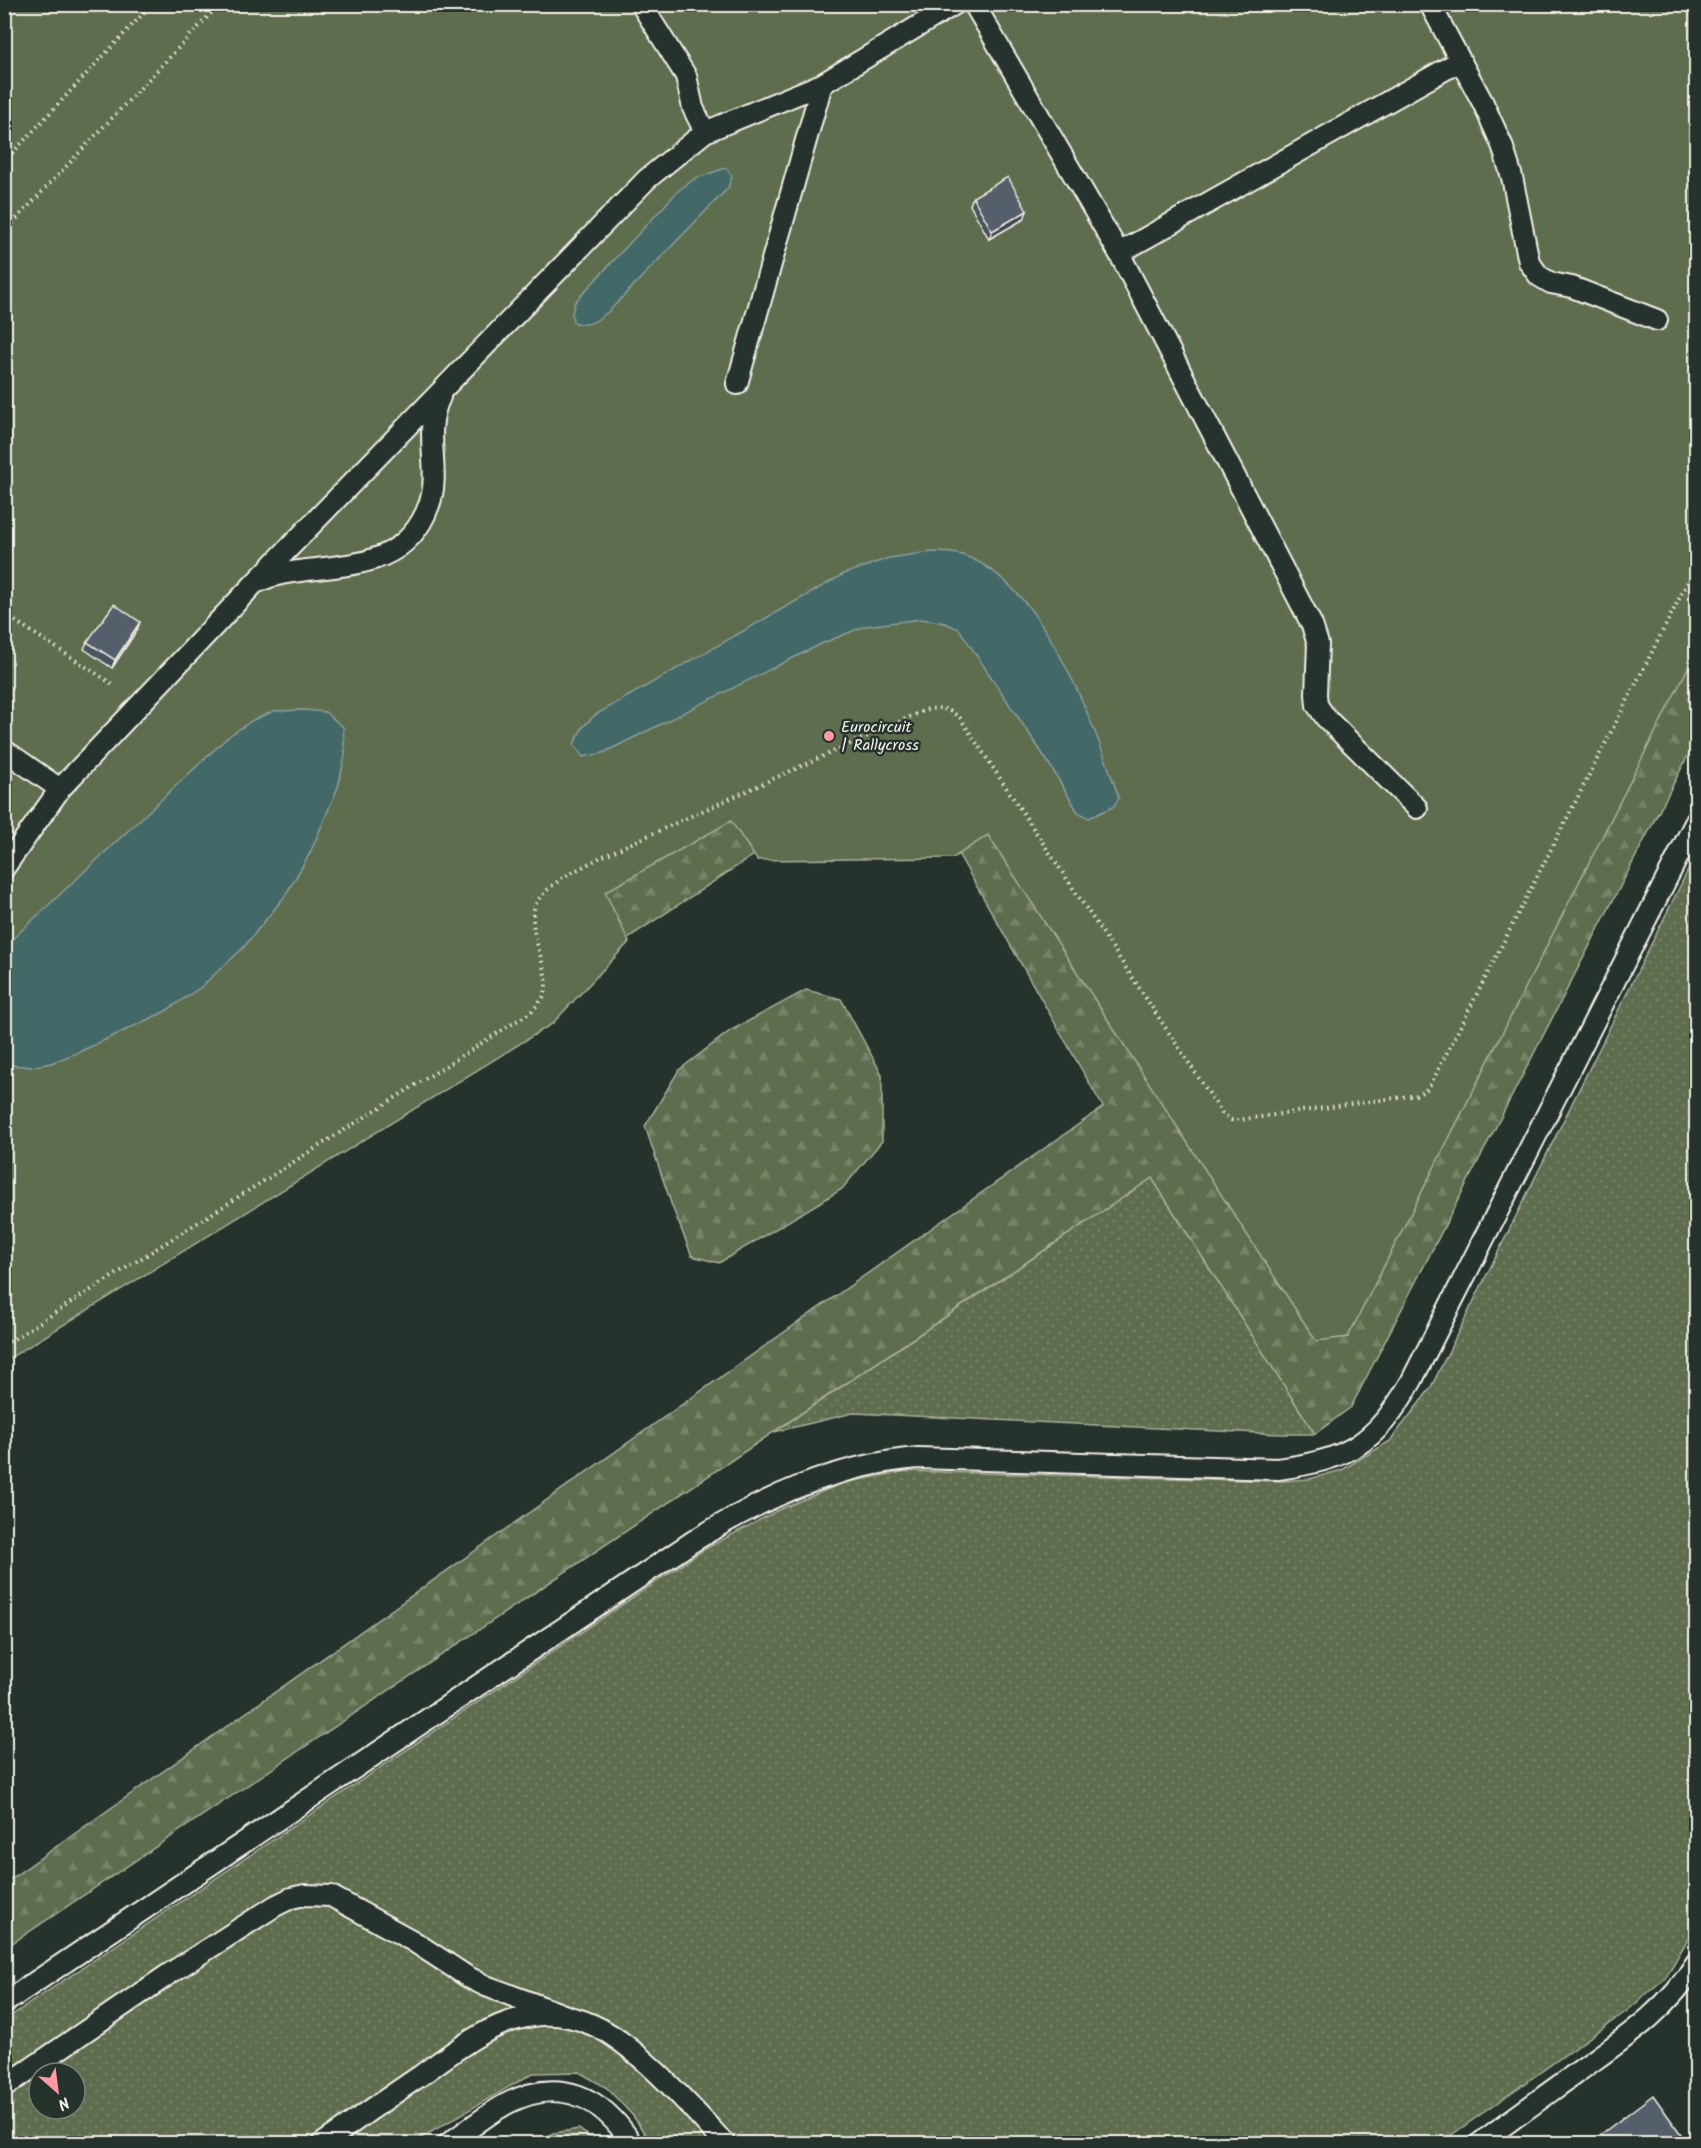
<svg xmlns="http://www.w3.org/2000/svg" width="1701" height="2148" font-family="Kalam,sans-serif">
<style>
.grass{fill:url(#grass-dots);stroke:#aaaf9c;stroke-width:1.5;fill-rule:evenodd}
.forest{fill:url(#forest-firs);stroke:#aaaf9c;stroke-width:1.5}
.green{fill:#5f6d4f;stroke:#aaaf9c;stroke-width:1.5}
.water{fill:#436867;stroke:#8a9f9b;stroke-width:1.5}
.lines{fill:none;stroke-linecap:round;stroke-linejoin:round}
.lane-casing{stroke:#f4f1e8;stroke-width:24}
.path{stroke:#f4f1e8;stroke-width:4;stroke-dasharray:1.5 4.5;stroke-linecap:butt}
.lane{stroke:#26332d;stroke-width:20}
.wall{fill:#49525d;stroke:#f4f1e8;stroke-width:1.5}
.shaded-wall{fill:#3c424c;stroke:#f4f1e8;stroke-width:1.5}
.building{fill:#555f6c;stroke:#f4f1e8;stroke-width:1.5}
.poi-dot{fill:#ff9aa2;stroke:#26332d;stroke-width:2}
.labels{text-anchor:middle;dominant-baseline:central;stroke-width:5;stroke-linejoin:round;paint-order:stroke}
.poi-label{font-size:16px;fill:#f4f1e8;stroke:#26332d;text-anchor:start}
</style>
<defs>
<pattern id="grass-dots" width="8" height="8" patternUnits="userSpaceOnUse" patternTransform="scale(1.5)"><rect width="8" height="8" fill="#5f6d4f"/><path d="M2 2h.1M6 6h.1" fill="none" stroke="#778268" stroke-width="1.8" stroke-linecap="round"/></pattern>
<pattern id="forest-firs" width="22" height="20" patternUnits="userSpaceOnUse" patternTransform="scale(1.5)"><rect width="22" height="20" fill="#5f6d4f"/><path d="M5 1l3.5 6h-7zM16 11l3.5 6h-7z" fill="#778268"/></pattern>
</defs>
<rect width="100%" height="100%" fill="#26332d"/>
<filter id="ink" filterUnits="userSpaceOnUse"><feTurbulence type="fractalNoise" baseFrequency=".0167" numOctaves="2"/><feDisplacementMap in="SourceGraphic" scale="12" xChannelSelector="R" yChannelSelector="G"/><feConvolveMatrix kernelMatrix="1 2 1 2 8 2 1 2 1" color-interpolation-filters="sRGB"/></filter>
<g filter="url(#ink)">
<path class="grass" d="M1696,854V1911L1688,1939L1666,1977L1627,2011L1440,2143H651L633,2116L607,2088L579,2072L533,2073L412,2143L5,2144V2020L705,1549L778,1510L843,1483L906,1471L1283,1481L1309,1479L1342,1470L1390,1441L1430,1389ZM39,2073H75V2109H39Z
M1152,1178L1315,1434H1280L853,1413L774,1432Z"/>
<path class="forest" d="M1696,634V740L1351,1407L1315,1434L1152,1178L5,1948V1883L1103,1107L956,850L991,824Z
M734,811L757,853L622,942L595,890Z
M806,990L841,999L882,1075V1141L842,1189L719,1263L692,1256L672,1206L645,1126L679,1070L730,1031Z
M579,2129L598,2143H537L553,2133Z"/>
<path class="green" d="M5,5H1696V652L1348,1337L1316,1341L988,835L953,858L757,860L731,821L605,892L629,942L552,1024L5,1361Z"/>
<path class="water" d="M726,168L732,176L728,188L609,311C596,321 590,328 573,322L572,313L575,302L679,190L696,178Z
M931,552C941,552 952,552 962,555C1043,581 1094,724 1119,798L1113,807L1089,818L1078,812L1048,762L959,629L945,623L922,619L865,626L821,644L603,753L583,757L574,744L583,727L595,715L844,574L889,558Z
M305,710L325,712L343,727L345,755L338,787L310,853L285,896L243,948L201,987L164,1012L79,1052L51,1063L30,1067L5,1064V946L229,736L253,720L274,711Z"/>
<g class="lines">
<g class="lane-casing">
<path id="lane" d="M641,4L686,76L693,108L705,132
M974,4L1119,253
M1430,4L1483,103L1502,145L1512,177L1529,262L1539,276L1551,283L1572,287L1657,320
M737,384L822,84
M258,582C273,574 291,572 307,570C358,564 408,563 429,505C442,471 422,433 440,397
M4,750L60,789
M1417,808L1326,718L1317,705L1316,694L1318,644L1312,625L1119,253L1460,61
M4,868L60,789L251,587L647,179L705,132L822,84L955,4
M4,2003L692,1542C762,1498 835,1465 918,1458L1278,1469C1349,1459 1374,1445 1411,1382L1696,821
M4,2087L169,1974L275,1906L291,1898L305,1895L331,1896L413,1941L468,1977L486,1986L572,2018
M322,2144C355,2121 387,2098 420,2076C452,2053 487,2024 527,2017C549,2012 573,2016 593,2025C635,2043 693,2109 725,2144
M448,2144C467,2131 486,2115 506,2104C559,2076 602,2096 632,2144
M1479,2144C1512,2119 1546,2095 1579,2071C1623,2039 1668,2010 1696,1963"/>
</g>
<path class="path" d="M4,162L152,4
M4,232L220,4
M15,621L114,685
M4,1345L531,1012C536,1006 543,1000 545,993C551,968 523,926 537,902C550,881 580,869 601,857L925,710C941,707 948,708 960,718L1222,1113L1231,1120H1239L1416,1095L1425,1091L1432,1082L1696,566"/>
<use href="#lane" class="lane"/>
</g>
<path class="wall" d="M973,197L1024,219L989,239L970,205Z
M137,630L112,668L84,649L87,642Z"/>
<path class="shaded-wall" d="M1027,211L1024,219L989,239L992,231Z
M140,622L137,630L112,668L115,660Z"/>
<path class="building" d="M1008,177L1027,211L992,231L973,197Z
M114,604L140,622L115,660L87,642Z
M1653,2095L1688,2144H1588Z"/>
</g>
<circle class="poi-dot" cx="829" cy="736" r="6"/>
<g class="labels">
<g class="poi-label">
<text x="841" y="727">Eurocircuit<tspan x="841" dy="18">| Rallycross</tspan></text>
</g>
</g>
<rect width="1701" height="2148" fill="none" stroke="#26332d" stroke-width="24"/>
<rect x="12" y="12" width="1677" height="2124" fill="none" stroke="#f4f1e8" stroke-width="2" filter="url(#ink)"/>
<g transform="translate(57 2091) rotate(152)"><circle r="28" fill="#26332d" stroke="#787f78" stroke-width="1.5"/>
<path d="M0-4.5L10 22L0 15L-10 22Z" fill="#ff9aa2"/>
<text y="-9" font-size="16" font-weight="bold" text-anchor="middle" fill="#f4f1e8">N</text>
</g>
</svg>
